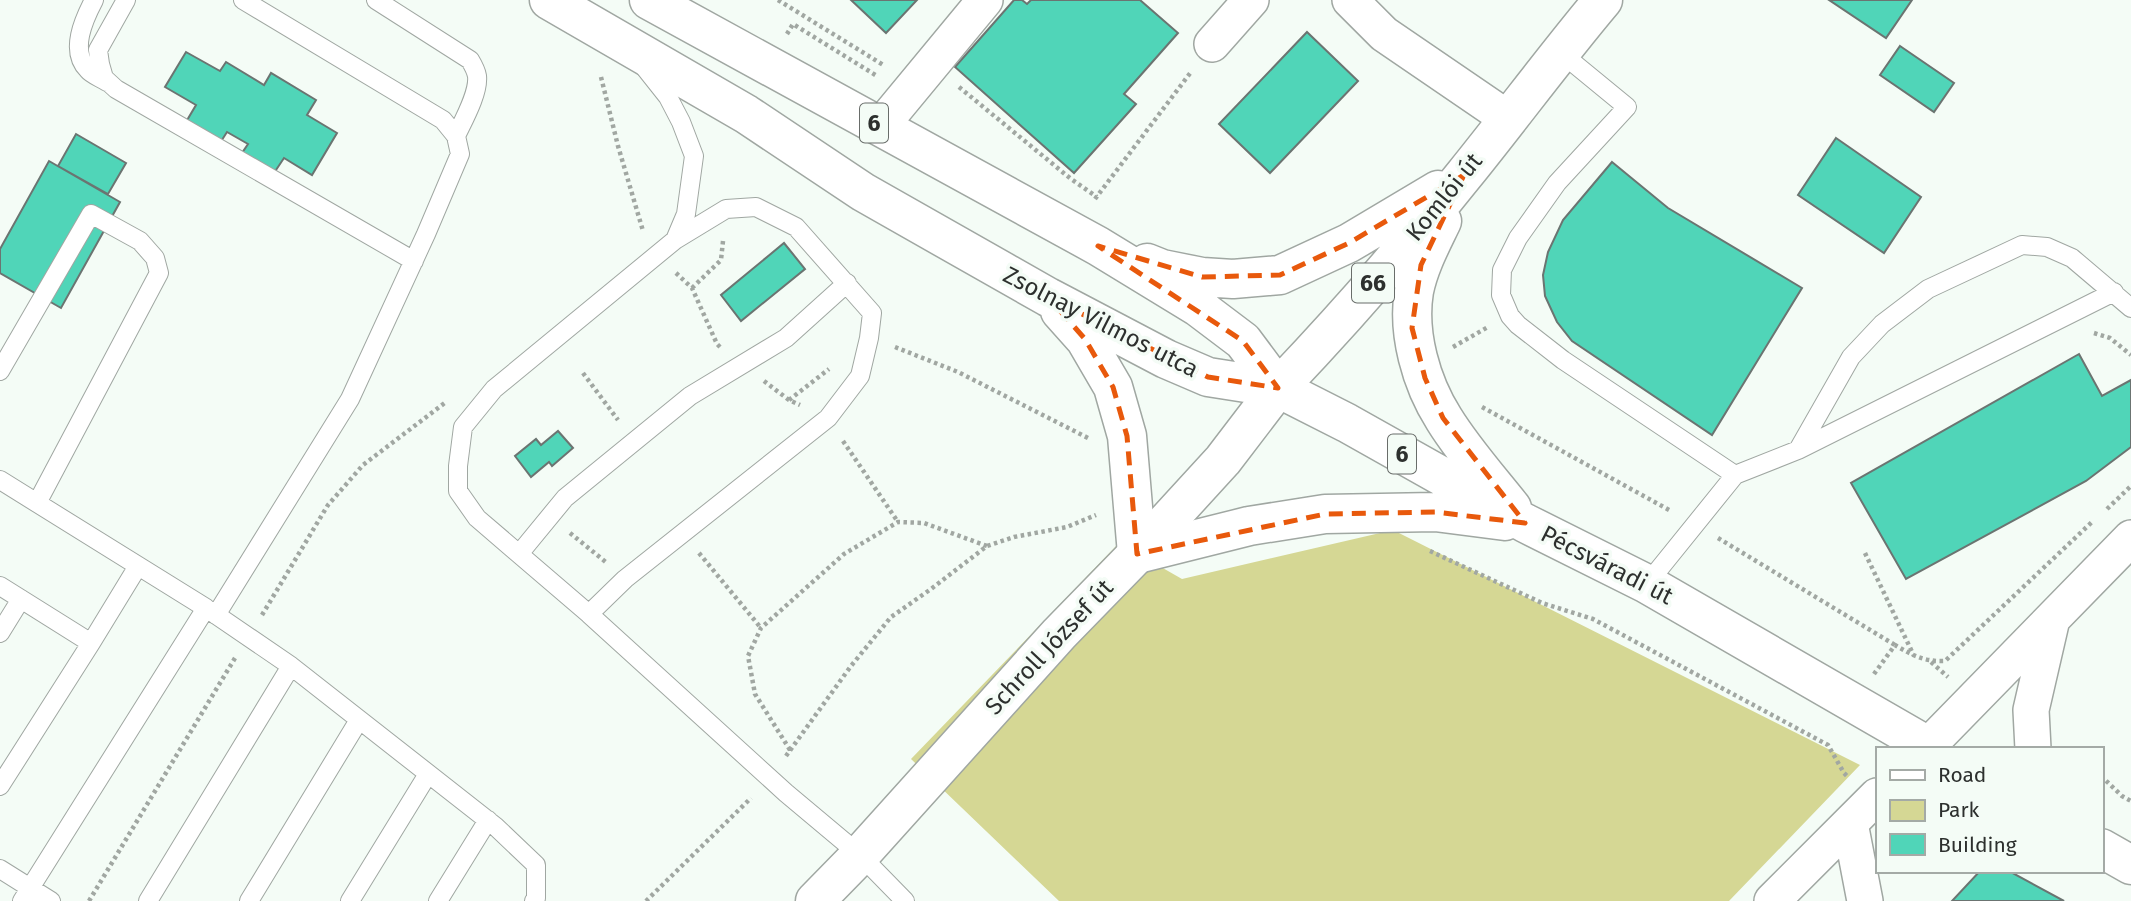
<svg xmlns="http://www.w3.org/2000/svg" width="2131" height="901" font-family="'Fira Sans',sans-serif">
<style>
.green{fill:#d5d794}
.building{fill:#50d5b8;stroke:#6b7471;stroke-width:2}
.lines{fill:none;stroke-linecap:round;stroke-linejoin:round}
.service-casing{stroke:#a0a7a2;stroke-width:20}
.minor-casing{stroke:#a0a7a2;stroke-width:38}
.secondary-casing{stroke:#a0a7a2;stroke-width:41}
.primary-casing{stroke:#a0a7a2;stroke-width:41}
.path{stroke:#a1a7a2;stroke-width:4.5;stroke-dasharray:3.5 3.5;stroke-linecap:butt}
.service{stroke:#fff;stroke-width:18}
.minor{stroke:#fff;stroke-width:35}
.secondary{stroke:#fff;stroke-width:38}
.primary{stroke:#fff;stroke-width:38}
.marked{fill:none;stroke:#e8590c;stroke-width:5;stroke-dasharray:14 9;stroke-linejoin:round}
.labels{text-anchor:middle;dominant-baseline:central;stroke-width:7;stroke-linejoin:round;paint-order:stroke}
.shield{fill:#f4fcf6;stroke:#696d6a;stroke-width:2}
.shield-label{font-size:23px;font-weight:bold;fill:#2d302e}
.street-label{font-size:24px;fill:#2d302e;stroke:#f4fcf6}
</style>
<rect width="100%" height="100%" fill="#f4fcf6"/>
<path class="green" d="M1393,530L1860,765L1729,901H1059L911,759L1119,543L1182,579Z"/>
<path class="building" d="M851,0H917L886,33Z
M1014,0H1022L1027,4L1031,0H1140L1178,33L1124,94L1136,104L1074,173L955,67Z
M1829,0H1912L1886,38Z
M1307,32L1358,81L1270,173L1219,124Z
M1900,46L1954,83L1934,112L1880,75Z
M186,52L220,71L226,62L264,85L271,73L316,100L307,115L337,133L312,175L284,158L274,173L242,153L248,144L227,132L220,143L186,122L196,105L165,87Z
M76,134L126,163L108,194L58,166Z
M1836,138L1921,197L1884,253L1798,195Z
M49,161L120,202L61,308L0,273V249Z
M1612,162L1668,208L1802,288L1712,435L1572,341L1557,322L1545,296L1543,275L1548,252L1563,220Z
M784,243L805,269L741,321L721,295Z
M2079,354L2102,396L2131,380V447L2086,481L1906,579L1851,483Z
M558,431L573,448L552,466L549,462L531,477L515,456L536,439L541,445Z
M1980,871H2009L2064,901H1952Z"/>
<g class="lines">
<g class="service-casing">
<path id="service" d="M94,0C84,19 69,51 88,70C92,75 101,78 107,82
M126,0L98,50L100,64L104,78L116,89L414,261
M376,0L470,60C473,65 476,70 477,76C479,93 463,121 456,136
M1560,52L1627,107L1557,183L1518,238L1502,270L1501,295L1510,316L1518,325L1563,360L1735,475
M645,68L668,97L681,122L694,156L686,214L675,240
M0,371L91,214L140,241L155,258L159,273L37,503
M1798,450L2114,292
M0,480L206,608L22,901
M519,554L565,498L690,396L786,338L847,283
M1647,584L1735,475L1798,450L1851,357L1882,324L1928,289L2022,245L2047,247L2072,258L2131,308
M0,586L91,643
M209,610L291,666L495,826L536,865V898L534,901
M589,614L625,579L828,418L860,376L869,338L872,313L796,227L756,207L726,209L675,240L494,389L463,427L458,466V491L477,518L589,614L786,793L860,855L905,901
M216,615L350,399L426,234L460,154L456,136L443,120L243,0
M0,633L21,599
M0,786L91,643L138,566
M0,869L51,901
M148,901L291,666
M249,901L359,720
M350,901L428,774
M438,901L488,820"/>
</g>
<g class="minor-casing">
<path id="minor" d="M1350,0L1384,34L1507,118
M1212,44L1251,0
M880,127L985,0
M1925,749L2131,538
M2033,749L2031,710L2052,619
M1850,823L1865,901
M1772,901L1877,796"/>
</g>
<g class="secondary-casing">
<path id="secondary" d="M815,901L860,855L1059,634L1137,554L1223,460L1278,388"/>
</g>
<g class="primary-casing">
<path id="primary" d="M549,0L746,114L863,192L1048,297L1166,359L1208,377L1278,388L1347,423L1525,523L1647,584L1933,749
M649,0L1098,246L1198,307L1243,341L1278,388
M1442,221C1431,244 1419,266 1414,291C1407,333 1421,383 1444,419C1463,450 1489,479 1512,508
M1147,263L1162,269L1202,277L1233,279L1280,275L1349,243L1438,190
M1060,311L1085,339L1113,387L1127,436L1137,554L1249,526L1325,514L1435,512L1505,521
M1278,388C1343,320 1405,249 1464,175C1511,117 1555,57 1603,0
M2101,848L2131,865"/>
</g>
<path class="path" d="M778,0L885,66
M787,34L793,24L877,76
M601,77L618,146L643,231
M959,87L1071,179L1097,197
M1095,199L1191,72
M676,273L692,288L717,344L721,348
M692,288L721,260L723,241
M2094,333L2110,338L2131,355
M895,347L958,372L1090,439
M1453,347L1488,327
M583,373L618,420
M764,381L789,400L800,405
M789,400L829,369
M1482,407L1671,511
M843,441L898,522
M2107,509L2131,486
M570,533L607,563
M1718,538L1895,645
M1430,551L1542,603L1593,619L1828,745L1844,773L1848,777
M699,553L761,628
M1865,553L1914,656
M262,615L328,505L363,465L446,402
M1931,662L1948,677
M1874,674L1895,645C1912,655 1924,662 1945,661L2092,522
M790,750L755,694L748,656L761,628L844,554L898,522L924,523L987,546
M786,756L851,666L891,617L931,589L987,546L1014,537L1067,527L1096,515
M2101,776L2122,796L2131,801
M89,901L235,658
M646,901L751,798"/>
<use href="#service" class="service"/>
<use href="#minor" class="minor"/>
<use href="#secondary" class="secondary"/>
<use href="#primary" class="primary"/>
</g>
<path class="marked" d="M1464,175L1421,265L1412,328L1425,378L1443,418L1525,523L1435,512L1325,514L1137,554L1127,436L1113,387L1085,339L1048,297L1208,377L1278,388L1243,341L1098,246L1202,277L1280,275L1349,243Z"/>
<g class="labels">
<g class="shield">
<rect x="860" y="103.5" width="28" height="39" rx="5"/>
<rect x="1352" y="263.5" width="42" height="39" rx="5"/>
<rect x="1388" y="434.5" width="28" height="39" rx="5"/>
</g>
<g class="shield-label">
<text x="874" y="123">6</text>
<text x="1373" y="283">66</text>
<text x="1402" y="454">6</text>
</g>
<g class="street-label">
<text transform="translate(1444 197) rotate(-51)">Komlói út</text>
<text transform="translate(1101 322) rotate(27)">Zsolnay Vilmos utca</text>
<text transform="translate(1607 565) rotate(27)">Pécsváradi út</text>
<text transform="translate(1049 647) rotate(-47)">Schroll József út</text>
</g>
</g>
<rect x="1876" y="747" width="228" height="126" fill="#f4fcf6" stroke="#a4aaa6" stroke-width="2"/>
<rect x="1890" y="770" width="35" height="10" fill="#ffffff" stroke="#a4aaa6" stroke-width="2"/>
<text x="1938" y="782" font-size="21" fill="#2d302e">Road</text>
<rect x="1890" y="800" width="35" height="21" fill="#d5d794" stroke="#a4aaa6" stroke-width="2"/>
<text x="1938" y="817" font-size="21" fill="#2d302e">Park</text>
<rect x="1890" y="834" width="35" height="21" fill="#50d5b8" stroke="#a4aaa6" stroke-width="2"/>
<text x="1938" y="852" font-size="21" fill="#2d302e">Building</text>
</svg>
